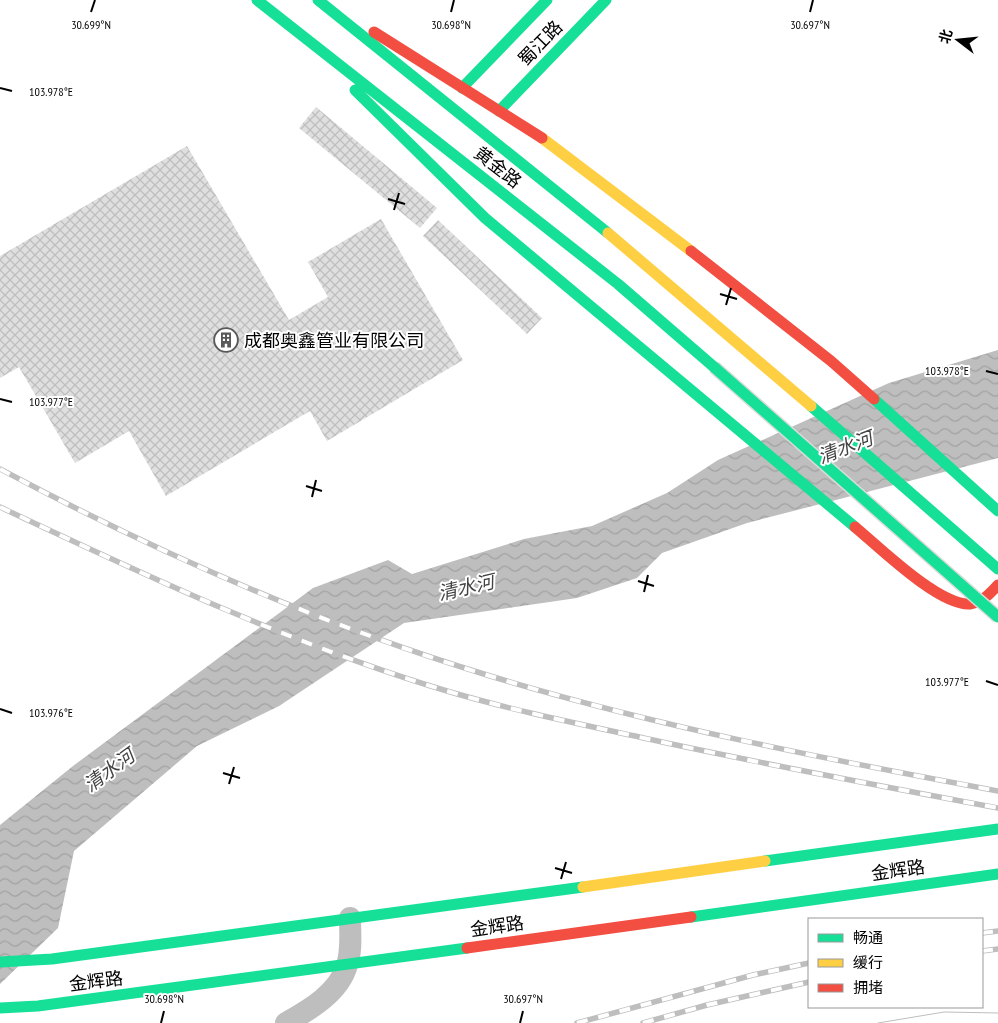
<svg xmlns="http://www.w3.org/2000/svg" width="998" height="1023" font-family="'PT Sans Narrow','Noto Sans SC',sans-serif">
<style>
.water{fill:url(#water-waves)}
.building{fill:url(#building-cross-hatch)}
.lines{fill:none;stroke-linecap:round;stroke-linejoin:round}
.street{stroke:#bebebe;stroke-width:22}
.fast{stroke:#16e098;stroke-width:11}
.slow{stroke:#ffcf43;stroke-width:11}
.jam{stroke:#f24e42;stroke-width:11}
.tram{stroke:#bebebe;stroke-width:1}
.rail-casing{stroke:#bebebe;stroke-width:5.5}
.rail{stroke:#fff;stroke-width:4;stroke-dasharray:11;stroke-linecap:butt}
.fast-bridge-casing{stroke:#dbdbdb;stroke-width:14;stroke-linecap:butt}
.fast-bridge{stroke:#16e098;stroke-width:11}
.ticks{fill:none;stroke:#000;stroke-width:2}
.labels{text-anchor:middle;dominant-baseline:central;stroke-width:4;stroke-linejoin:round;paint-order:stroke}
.street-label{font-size:18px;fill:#000;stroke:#fff}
.poi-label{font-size:18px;fill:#000;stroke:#fff;text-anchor:start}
.water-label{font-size:19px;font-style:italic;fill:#434343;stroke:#fff}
.ticks-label{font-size:12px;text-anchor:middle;fill:#000;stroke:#fff;stroke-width:4;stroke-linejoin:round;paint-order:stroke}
</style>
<defs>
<pattern id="water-waves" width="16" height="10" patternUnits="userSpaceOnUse" patternTransform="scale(1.25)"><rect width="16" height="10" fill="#bebebe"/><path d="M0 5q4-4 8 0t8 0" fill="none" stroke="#a2a2a2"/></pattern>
<pattern id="building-cross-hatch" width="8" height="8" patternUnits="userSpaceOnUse" patternTransform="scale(1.25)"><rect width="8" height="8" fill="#dfdfdf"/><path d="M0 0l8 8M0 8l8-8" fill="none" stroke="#bebebe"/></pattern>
</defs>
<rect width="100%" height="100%" fill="#fff"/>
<path class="water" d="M998,350V458L747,523L662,553L637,578L577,598L404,623L279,706L197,746L74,851L58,928L0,984V825L73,766L313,588L388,560L412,574L524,539L592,526L667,493L718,460L889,383Z"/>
<path class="building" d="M316,107L437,208L420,228L299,128Z
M187,146L289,320L328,297L308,262L381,219L463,360L327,441L310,411L166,496L129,431L75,463L19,367L0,378V256Z
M438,220L542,318L527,334L423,236Z"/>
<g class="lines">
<path class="street" d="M286,1023C309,1010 339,993 347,965C352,951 350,932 350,918"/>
<path class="fast" d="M257,0L618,284L714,367
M318,0L608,233
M462,88L547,0
M355,90L485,218L855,527
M499,111L606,0
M874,399L998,511
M811,406L998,569
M765,861L998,829
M691,917L998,874
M0,962L52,959L583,887
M0,1008L38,1006L467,948"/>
<path class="slow" d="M542,138L691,251
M608,233L811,406
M583,887L765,861"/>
<path class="jam" d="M374,32L542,138
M691,251L831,361L874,399
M855,527C879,547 939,606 970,604C982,602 990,594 998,585
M467,948L691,917"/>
<path class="tram" d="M878,1023L944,1012L998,1013"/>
<g class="rail-casing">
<path id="rail" d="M0,469C156,552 319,624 487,675C654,726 826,759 998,791
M0,507C145,575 293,645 447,691C518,712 590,726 662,742C774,766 886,787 998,808
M982,933L998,931
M982,951L998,949
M577,1023L753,975L809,963
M643,1023L707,1005L809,982"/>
</g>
<use href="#rail" class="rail"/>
<g class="fast-bridge-casing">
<path id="fast-bridge" d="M714,367L998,617"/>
</g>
<use href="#fast-bridge" class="fast-bridge"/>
</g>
<path class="ticks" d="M91,12L95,0M451,12L454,0M810,12L813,0M0,88L12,91M388,199L405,204M394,210L399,193M720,294L737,299M726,305L731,288M986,371L998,374M0,399L12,402M306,486L322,491M312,497L316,480M638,581L654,586M644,592L648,575M986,681L998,685M0,709L12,713M223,773L240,778M229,784L234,767M555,868L572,873M561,879L566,862M161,1023L164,1011M520,1023L523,1011"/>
<defs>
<g id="building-ring" transform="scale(1.25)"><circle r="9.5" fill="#fff" stroke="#595959" stroke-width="1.5"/><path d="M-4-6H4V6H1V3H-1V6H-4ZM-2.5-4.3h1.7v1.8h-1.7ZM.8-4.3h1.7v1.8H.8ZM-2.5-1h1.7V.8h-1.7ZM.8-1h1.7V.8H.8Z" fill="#595959"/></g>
</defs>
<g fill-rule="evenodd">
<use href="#building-ring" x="226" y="340"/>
</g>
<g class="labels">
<g class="street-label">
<text transform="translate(540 43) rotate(-46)">蜀江路</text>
<text transform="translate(498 167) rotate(38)">黄金路</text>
<text transform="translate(898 870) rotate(-8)">金辉路</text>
<text transform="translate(497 926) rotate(-8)">金辉路</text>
<text transform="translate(96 981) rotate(-7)">金辉路</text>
</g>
<g class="poi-label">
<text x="244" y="340">成都奥鑫管业有限公司</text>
</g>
<g class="water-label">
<text transform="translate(845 447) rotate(-21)">清水河</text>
<text transform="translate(466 587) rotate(-13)">清水河</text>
<text transform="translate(109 770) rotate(-36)">清水河</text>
</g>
</g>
<g class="ticks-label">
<text x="91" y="29">30.699°N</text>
<text x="451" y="29">30.698°N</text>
<text x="810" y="29">30.697°N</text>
<text x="51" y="96">103.978°E</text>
<text x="947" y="375">103.978°E</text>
<text x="51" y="406">103.977°E</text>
<text x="947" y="686">103.977°E</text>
<text x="51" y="717">103.976°E</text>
<text x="164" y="1003">30.698°N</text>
<text x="523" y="1003">30.697°N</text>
</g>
<rect x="808" y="918" width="175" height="90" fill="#ffffff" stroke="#999999"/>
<rect x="818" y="934" width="25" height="8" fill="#16e098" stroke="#999999"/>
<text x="853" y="943" font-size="15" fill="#000000">畅通</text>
<rect x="818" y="959" width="25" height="8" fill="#ffcf43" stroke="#999999"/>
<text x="853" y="968" font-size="15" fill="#000000">缓行</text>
<rect x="818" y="984" width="25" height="8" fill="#f24e42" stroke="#999999"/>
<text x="853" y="993" font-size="15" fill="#000000">拥堵</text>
<g transform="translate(958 40) rotate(286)" stroke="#ffffff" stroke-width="4" paint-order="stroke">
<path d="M0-4L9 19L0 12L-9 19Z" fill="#000000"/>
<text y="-8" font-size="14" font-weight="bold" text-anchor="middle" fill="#000000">北</text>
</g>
</svg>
